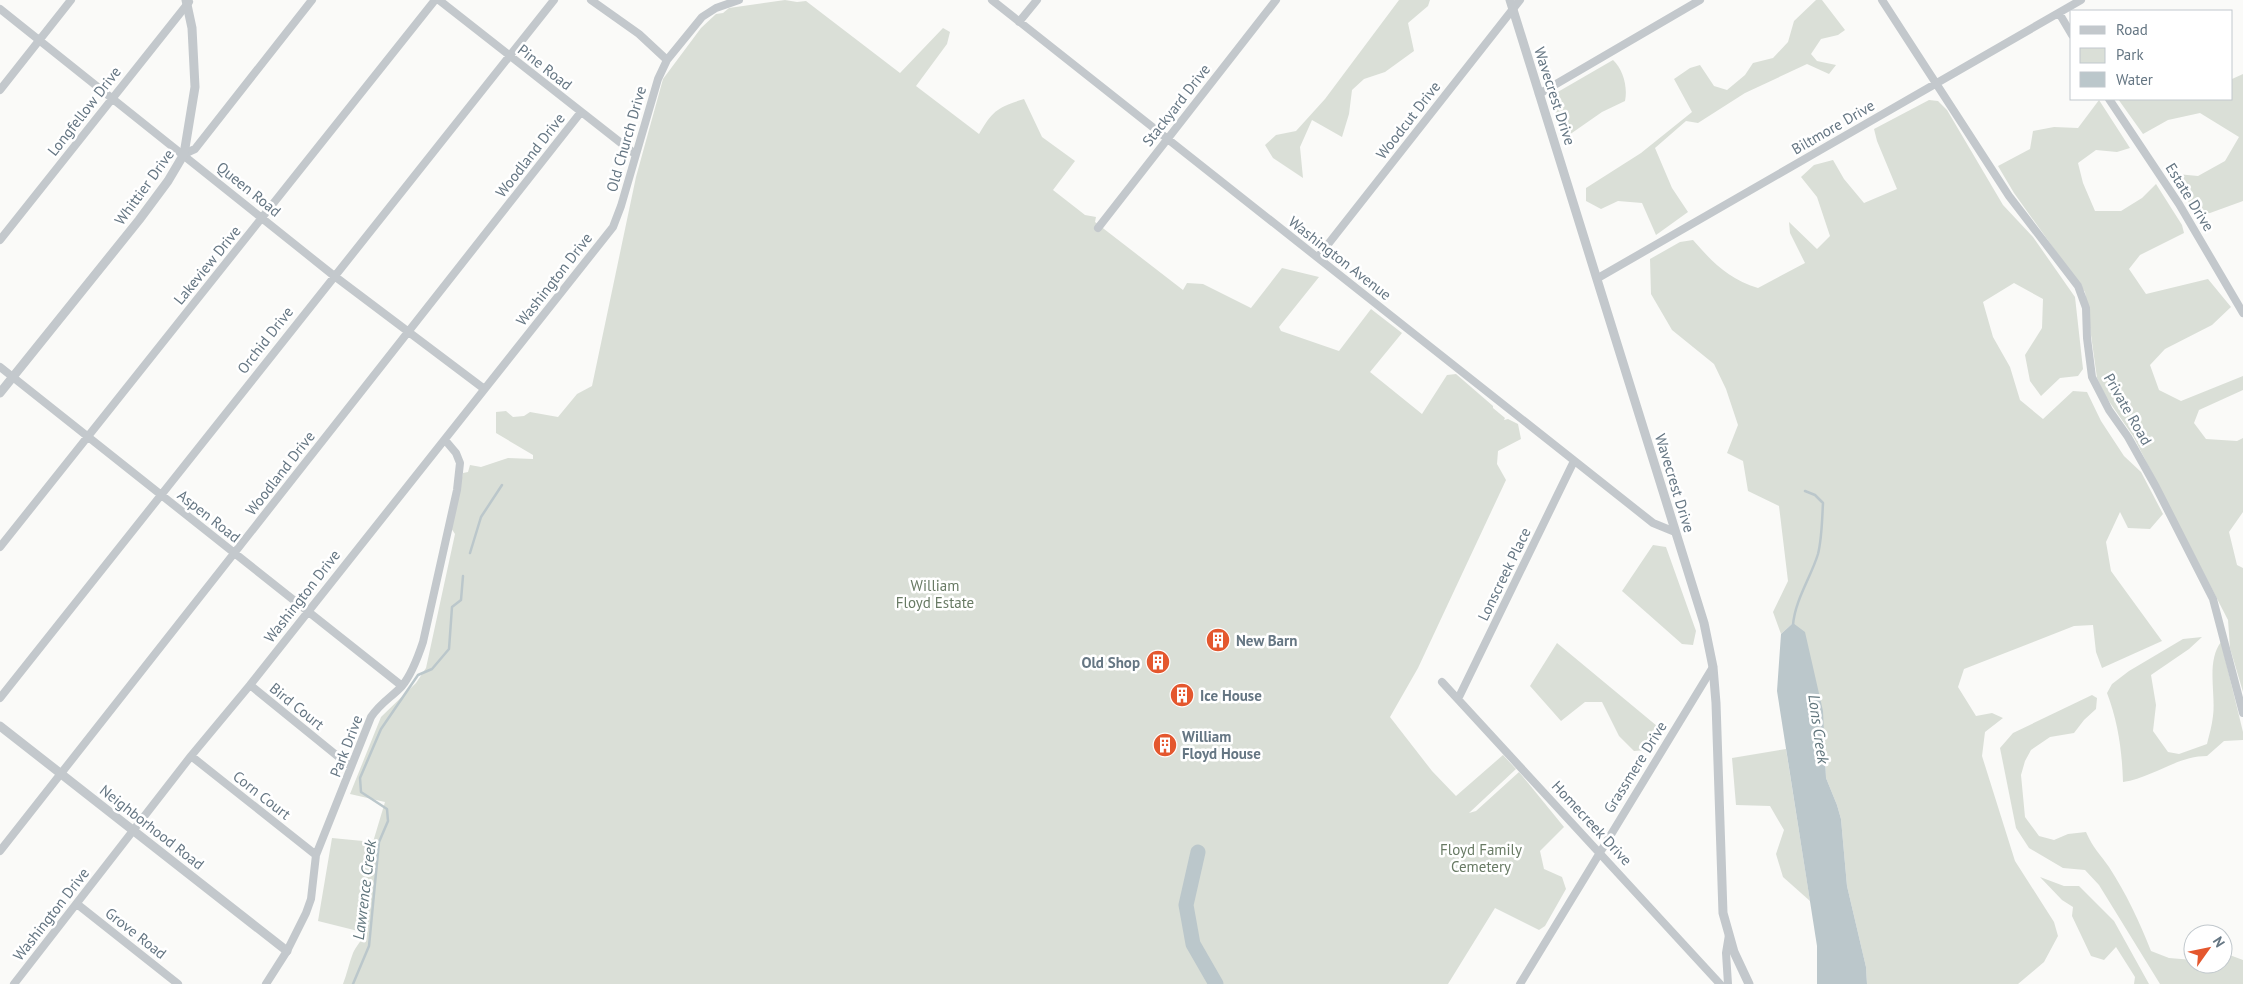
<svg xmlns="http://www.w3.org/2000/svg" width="2243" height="984" font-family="'PT Sans',sans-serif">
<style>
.green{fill:#dadfd7}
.water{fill:#bbc7cb}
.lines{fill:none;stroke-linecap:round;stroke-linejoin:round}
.stream{stroke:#bbc7cb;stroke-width:2.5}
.river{stroke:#bbc7cb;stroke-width:15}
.minor{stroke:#c3c8cc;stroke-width:8}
.tertiary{stroke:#c3c8cc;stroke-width:9}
.labels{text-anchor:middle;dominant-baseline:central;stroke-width:5;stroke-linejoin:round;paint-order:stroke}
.street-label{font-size:15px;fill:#657683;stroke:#fff}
.park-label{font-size:15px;fill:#687a64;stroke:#fff}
.poi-label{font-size:15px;font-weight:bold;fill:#657683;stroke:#fff;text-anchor:start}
.water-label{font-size:16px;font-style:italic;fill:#60757c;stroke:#fff}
</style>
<rect width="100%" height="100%" fill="#fafaf8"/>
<path class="green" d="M785,0L797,2L806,1L900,73L943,28L950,32L947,44L916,86L979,134C993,110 998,107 1024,99L1042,137L1075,161L1053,190L1085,215L1096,217L1095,222L1183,290L1187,283L1203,284L1251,308L1282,268L1319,277L1279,327L1281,331L1339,351L1371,309L1402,333L1370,372L1422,414L1447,375L1456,374L1493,406V408L1505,418L1504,420L1508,419L1518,424L1521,439L1498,451L1497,464L1506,480L1418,668L1390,717L1432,771L1456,796L1503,755L1516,769L1469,813L1476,811L1519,772L1564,827L1540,851L1544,869L1562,877L1566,889L1545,926L1539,930L1495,908L1448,984H343C347,974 349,963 353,953C356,946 362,940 366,933L318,921L332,838L373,842L385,802L350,794L381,717L416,683L426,668L455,534L451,528L463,473L468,472L470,465L481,467L508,458L533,459V455L496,433V412L506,411L513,417L524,416L530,412L558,417L577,394L592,386L636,177L663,79L701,28L716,14L723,13L729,8Z
M1399,0H1430L1428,6L1408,23L1414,51L1385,72L1364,79L1352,90L1349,114L1342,137L1312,120L1300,147L1303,178L1273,158L1265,145L1276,135L1296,131L1325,99Z
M1816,0H1822L1845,30L1838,35L1821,39L1811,54L1817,61L1836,65L1829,74L1807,64L1745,93L1698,123L1686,121L1655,148L1672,188L1688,212L1656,235L1642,203L1618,201L1601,209L1586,201V188L1641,153L1692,112L1674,79L1690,68L1700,65L1714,86L1727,90L1745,75L1753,63L1773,58L1788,42L1794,21Z
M1613,60C1623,69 1628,87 1625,101L1602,112L1569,135L1563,134C1554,121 1555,108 1556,93Z
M2243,74V201L2210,213L2194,215L2177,174L2198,176L2225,161L2239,137L2200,113L2168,120L2143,134L2118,99H2232V79Z
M1929,100L1938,101L1947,110L2003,205L2033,237L2075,297L2083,369L2078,376L2060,378L2041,396L2030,381L2025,355L2042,328L2043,299L2014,283L1983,302L1993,337L2010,367L2020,400L2043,419L2073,391L2087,392L2101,421L2124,456L2141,472L2163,514L2150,529L2128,528L2120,512L2106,542L2111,571L2162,641L2102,668L2096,652L2093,625L2074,626L1964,669L1958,687L1976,716L1992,713L2003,718L1985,732L1982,756L2015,861L2054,922L2058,936L2044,962L2018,984H1867L1866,967L1847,886L1841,819L1837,805L1826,778L1825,751L1793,623L1781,634L1773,612L1788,581L1779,506L1748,491L1743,461L1727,453L1738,425L1726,389L1714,364L1672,330L1651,294L1650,259L1680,242L1693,240C1713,263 1729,279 1758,288L1805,263L1790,233L1789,222L1817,249L1830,236L1817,197L1801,177L1814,165L1833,160L1844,179L1864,203L1897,189L1877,141L1874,129Z
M2099,100L2130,148L2117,152L2096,150L2078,163L2083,183L2095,211H2121L2142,198L2156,184L2182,225L2184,233L2140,255L2129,269L2146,294L2208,279L2231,307L2212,325L2165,349L2150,365L2159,390L2181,401L2243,376V390L2199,410L2194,423L2206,439L2237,441L2243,438V512L2229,532L2237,565L2243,568V692L2230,648L2228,620L2133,436L2106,397L2097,378L2085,292L2014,193L1998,166L2030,149L2033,131L2054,127L2078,128Z
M1653,545L1666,547L1696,631L1693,645L1682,644L1622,591Z
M2202,637L2189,649L2151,675L2156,705L2153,731L2168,752L2179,754L2207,744C2209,735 2212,726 2213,716C2216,693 2206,662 2221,642L2243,732V740L2224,741L2207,756C2177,756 2152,778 2123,782C2122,750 2118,722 2107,693L2112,684L2129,671L2183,639Z
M1557,643L1663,731L1647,750L1634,751L1619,736L1602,702H1585L1561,721L1530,686Z
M2092,695L2097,698L2096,709L2084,720L2074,733L2050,737L2031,750L2025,761L2021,775L2025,817L2039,836L2054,840L2068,834L2086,832C2093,848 2100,854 2109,867C2126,893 2140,923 2151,951L2169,958L2193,960V964H2223V955L2227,954L2243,960V984H2160L2099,885L2085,870L2063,868L2029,848L2016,828L2000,748L2013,733Z
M1786,749L1810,901L1783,877L1776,854L1784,830L1770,806L1736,805L1732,758Z
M2040,877L2064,886H2079L2114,921L2149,984H2134L2135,977L2116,947L2104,960L2091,956L2072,916L2073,907L2062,900Z"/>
<path class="water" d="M1793,623L1805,632L1823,711L1826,778L1837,805L1841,819L1847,886L1866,967L1867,984H1817V946L1777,691L1781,634Z"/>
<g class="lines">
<path class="stream" d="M470,553L481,517L502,485
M1793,625C1795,600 1811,577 1818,554C1822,538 1822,520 1823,503L1815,495L1805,491
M353,984L369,946L379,842L388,821L387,809L361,792L360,778L381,729L418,675L432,669L449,649L452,607L461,600L463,576"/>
<path class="river" d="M1198,852L1186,905L1193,944L1216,984"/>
<path class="minor" d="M439,0L635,154
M591,0L639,34L667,60
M992,0L1653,523L1675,532
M1882,0L2009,196L2078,286L2086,308L2087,338L2092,377L2109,410L2128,437L2156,487L2213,599L2243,713
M0,9L333,275L483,388
M2059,13L2072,35
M1019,22L1037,0
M0,90L71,0
M1539,94L1700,0
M2109,99L2179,204L2243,313
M184,154L195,149L312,0
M1098,228L1276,0
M0,240L189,2
M1318,257L1520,0
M1598,278L2081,0
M0,367L402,686
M0,547L435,0
M1442,682L1720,984
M250,685L351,767
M0,698L554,0
M1458,699L1574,461
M191,756L316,855
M0,851L581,112
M77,904L178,984
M14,984L191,756L250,685L613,227L621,206L658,79L667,60L702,17L716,8L739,0
M266,984L287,951L306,913L311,899L316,855L371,717C381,702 392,697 402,686C412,674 418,657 423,642L457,490L460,463L456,453L445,440
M1520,984L1713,667
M1728,984L1726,953L1729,935"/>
<path class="tertiary" d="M1510,0L1704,623L1713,667L1716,703L1723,913L1734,952L1749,984
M0,393L139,220L168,181L184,154L195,87L192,28L186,0
M0,726L287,951"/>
</g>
<defs>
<g id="building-disc" transform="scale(1.25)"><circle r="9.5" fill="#e4572e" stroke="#fff"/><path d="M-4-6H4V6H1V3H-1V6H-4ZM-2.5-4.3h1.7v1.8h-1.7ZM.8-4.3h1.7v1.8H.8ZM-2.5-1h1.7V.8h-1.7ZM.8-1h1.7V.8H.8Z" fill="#fff"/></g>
</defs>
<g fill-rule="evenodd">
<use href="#building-disc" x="1218" y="640"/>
<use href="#building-disc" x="1158" y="662"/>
<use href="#building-disc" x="1182" y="695"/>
<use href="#building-disc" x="1165" y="745"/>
</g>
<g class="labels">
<g class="street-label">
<text transform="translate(545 67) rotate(38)">Pine Road</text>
<text transform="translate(1555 96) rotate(72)">Wavecrest Drive</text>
<text transform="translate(1176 105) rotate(-52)">Stackyard Drive</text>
<text transform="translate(84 111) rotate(-52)">Longfellow Drive</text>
<text transform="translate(1408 120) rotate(-52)">Woodcut Drive</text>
<text transform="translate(1833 127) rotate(-30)">Biltmore Drive</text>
<text transform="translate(626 139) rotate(-74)">Old Church Drive</text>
<text transform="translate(530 155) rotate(-52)">Woodland Drive</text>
<text transform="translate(144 187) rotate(-54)">Whittier Drive</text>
<text transform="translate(249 189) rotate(39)">Queen Road</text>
<text transform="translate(2190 197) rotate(58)">Estate Drive</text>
<text transform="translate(1340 258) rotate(38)">Washington Avenue</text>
<text transform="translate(207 265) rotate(-51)">Lakeview Drive</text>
<text transform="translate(554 279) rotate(-52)">Washington Drive</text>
<text transform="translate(265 340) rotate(-52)">Orchid Drive</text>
<text transform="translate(2128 409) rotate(60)">Private Road</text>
<text transform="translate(280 473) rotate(-52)">Woodland Drive</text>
<text transform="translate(1675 483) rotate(73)">Wavecrest Drive</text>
<text transform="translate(209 516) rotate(38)">Aspen Road</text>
<text transform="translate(1504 574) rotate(-64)">Lonscreek Place</text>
<text transform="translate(302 596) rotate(-52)">Washington Drive</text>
<text transform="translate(297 706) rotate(39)">Bird Court</text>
<text transform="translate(346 746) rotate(-69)">Park Drive</text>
<text transform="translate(1635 767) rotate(-58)">Grassmere Drive</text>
<text transform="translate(262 795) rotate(38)">Corn Court</text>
<text transform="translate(1592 823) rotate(47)">Homecreek Drive</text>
<text transform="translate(152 827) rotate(38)">Neighborhood Road</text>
<text transform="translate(51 914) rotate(-52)">Washington Drive</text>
<text transform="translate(136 933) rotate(38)">Grove Road</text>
</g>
<g class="park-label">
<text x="935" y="585">William<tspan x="935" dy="17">Floyd Estate</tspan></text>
<text x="1481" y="849">Floyd Family<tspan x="1481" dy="17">Cemetery</tspan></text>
</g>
<g class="poi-label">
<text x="1236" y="640">New Barn</text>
<text x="1140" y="662" text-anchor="end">Old Shop</text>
<text x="1200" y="695">Ice House</text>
<text x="1182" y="736">William<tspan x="1182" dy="17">Floyd House</tspan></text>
</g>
<g class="water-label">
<text transform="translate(1819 729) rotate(82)">Lons Creek</text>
<text transform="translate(364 890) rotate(-83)">Lawrence Creek</text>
</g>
</g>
<rect x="2070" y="10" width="162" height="90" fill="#ffffff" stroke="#c1c8cd"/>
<rect x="2080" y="26" width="25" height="8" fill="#c3c8cc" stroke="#c1c8cd"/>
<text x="2116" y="35" font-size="15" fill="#657683">Road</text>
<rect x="2080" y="48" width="25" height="15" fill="#dadfd7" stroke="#c1c8cd"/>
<text x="2116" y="60" font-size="15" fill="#657683">Park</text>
<rect x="2080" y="72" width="25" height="15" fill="#bbc7cb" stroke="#c1c8cd"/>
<text x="2116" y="85" font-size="15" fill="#657683">Water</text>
<g transform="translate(2208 949) rotate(57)"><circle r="24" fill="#ffffff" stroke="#c1c8cd"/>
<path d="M0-4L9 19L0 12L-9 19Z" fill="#e4572e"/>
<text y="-8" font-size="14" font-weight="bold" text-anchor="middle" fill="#657683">N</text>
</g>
</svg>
